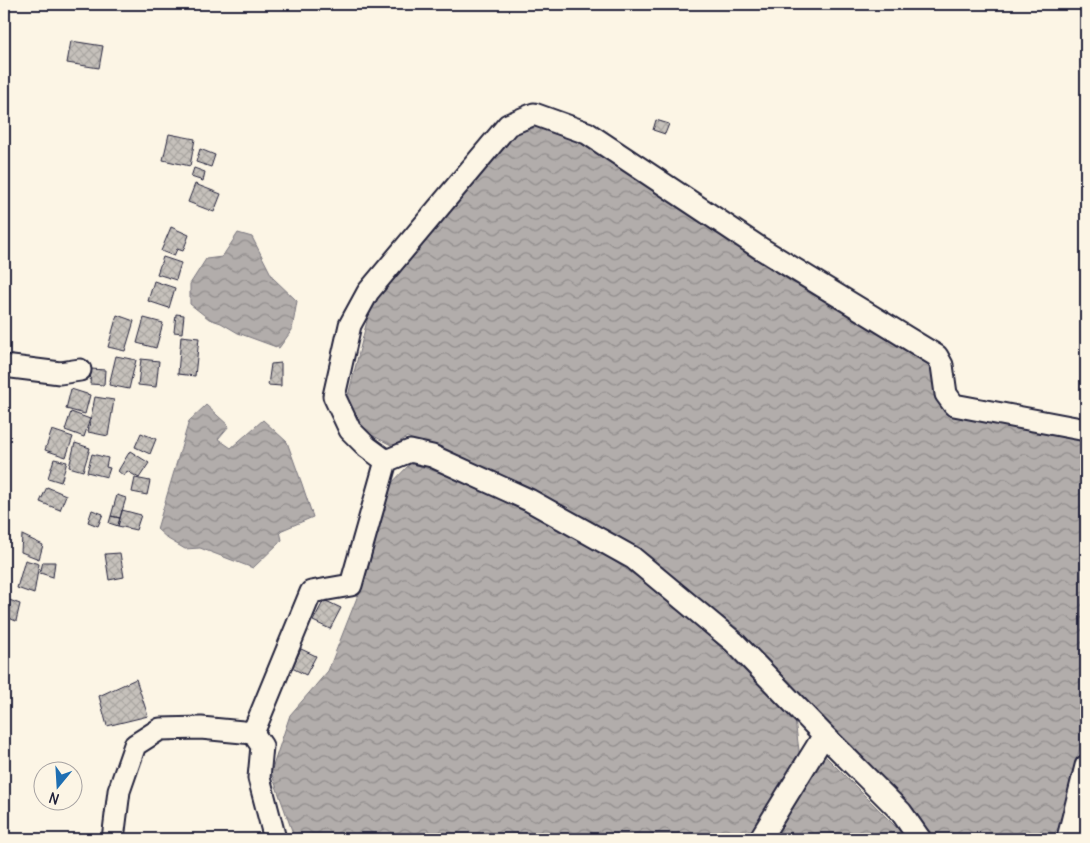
<svg xmlns="http://www.w3.org/2000/svg" width="1090" height="843" font-family="Delius,sans-serif">
<style>
.water{fill:url(#water-waves);stroke:#78757e}
.building{fill:url(#building-cross-hatch);stroke:#22223b}
.lines{fill:none;stroke-linecap:round;stroke-linejoin:round}
.minor-casing{stroke:#22223b;stroke-width:25}
.minor{stroke:#fcf5e5;stroke-width:21}
</style>
<defs>
<pattern id="water-waves" width="16" height="10" patternUnits="userSpaceOnUse" patternTransform="scale(1.25)"><rect width="16" height="10" fill="#b2adab"/><path d="M0 5q4-4 8 0t8 0" fill="none" stroke="#908c8c"/></pattern>
<pattern id="building-cross-hatch" width="8" height="8" patternUnits="userSpaceOnUse" patternTransform="scale(1.25)"><rect width="8" height="8" fill="#c6c1bb"/><path d="M0 0l8 8M0 8l8-8" fill="none" stroke="#aaa6a2"/></pattern>
</defs>
<rect width="100%" height="100%" fill="#fcf5e5"/>
<filter id="ink" filterUnits="userSpaceOnUse"><feTurbulence type="fractalNoise" baseFrequency=".02" numOctaves="2"/><feDisplacementMap in="SourceGraphic" scale="10" xChannelSelector="R" yChannelSelector="G"/><feConvolveMatrix kernelMatrix="1 2 1 2 8 2 1 2 1" color-interpolation-filters="sRGB"/></filter>
<g filter="url(#ink)">
<path class="water" d="M547,124L586,139L932,357L940,406L1086,436V723L1061,824L1050,839H931L866,764L736,627L576,513L407,437L393,446L360,429L347,400L371,305L514,134Z
M238,233L252,237L273,278L297,301L292,330L279,348L238,333L221,323L209,319L190,304V284L206,259L222,257Z
M206,405L229,426L218,439L231,448L263,420L287,442L302,484L313,517L280,531L282,540L253,568L200,548L185,549L168,539L157,529L189,421Z
M411,463L467,482L575,534L675,603L795,720L800,758L751,839H295L271,772L290,715L328,671L358,595L382,514L385,490Z
M823,754L908,839H775Z"/>
<path class="building" d="M71,41L103,46L99,68L67,63Z
M656,120L669,124L665,134L653,130Z
M169,134L195,139L190,166L163,160Z
M200,149L215,155L211,167L196,162Z
M194,168L205,172L203,181L191,177Z
M195,184L221,194L214,212L188,202Z
M171,227L189,235L183,251L177,249L174,256L161,251Z
M163,257L181,263L176,280L157,274Z
M154,281L175,288L169,308L148,301Z
M176,314L184,315L182,333L174,332Z
M117,315L134,321L125,351L108,347Z
M144,318L163,323L156,348L137,343Z
M181,336L199,338L195,376L178,374Z
M116,356L136,360L129,389L109,385Z
M141,359L159,361L156,387L138,385Z
M281,363V386L268,385L271,364Z
M91,369L105,370L104,385L90,384Z
M71,389L90,395L85,414L66,409Z
M95,397L114,400L108,436L88,432Z
M71,412L90,419L84,437L65,430Z
M52,430L73,437L66,457L45,450Z
M141,433L156,439L150,454L135,447Z
M75,443L90,448L83,471L69,467Z
M130,451L149,463L139,478L127,471L124,476L118,471Z
M92,454L108,458L106,467L110,468L107,477L87,472Z
M54,459L67,462L61,482L48,478Z
M135,478L150,481L147,495L132,492Z
M47,487L66,495L60,510L40,502Z
M117,495L126,498L120,518L111,516Z
M92,510L103,514L98,526L88,522Z
M122,510L141,515L136,530L118,526Z
M111,516L120,518L118,526L109,523Z
M22,535L43,545L39,559L21,552Z
M120,553L124,577L109,580L105,554Z
M25,560L39,564L34,594L17,588Z
M43,562H55L53,577L40,573Z
M4,598L20,604L16,621L4,616Z
M324,600L341,608L330,629L313,621Z
M301,649L316,656L306,675L292,668Z
M136,679L148,716L107,726L99,696Z"/>
<g class="lines">
<g class="minor-casing">
<path id="minor" d="M4,366L60,373L80,370
M386,461L410,451L432,456L529,500L633,558L734,642L824,735L901,812L920,839
M1068,838L1086,766
M113,839L119,791L135,745L160,729L201,728L253,733
M275,839L259,778L262,746L253,733L311,592L351,585L386,461L367,447L350,430L334,396L350,325L368,292L508,125L534,114L587,133L760,248L937,356L942,365L946,394L954,405L1086,430
M760,839L824,735"/>
</g>
<use href="#minor" class="minor"/>
</g>
</g>
<rect width="1090" height="843" fill="none" stroke="#fcf5e5" stroke-width="20"/>
<rect x="10" y="10" width="1070" height="823" fill="none" stroke="#22223b" stroke-width="2" filter="url(#ink)"/>
<g transform="translate(58 786) rotate(198)"><circle r="24" fill="#fcf5e5" stroke="#a5a1a1"/>
<path d="M0-4L9 19L0 12L-9 19Z" fill="#1f6fb2"/>
<text y="-8" font-size="14" font-weight="bold" text-anchor="middle" fill="#22223b">N</text>
</g>
</svg>
